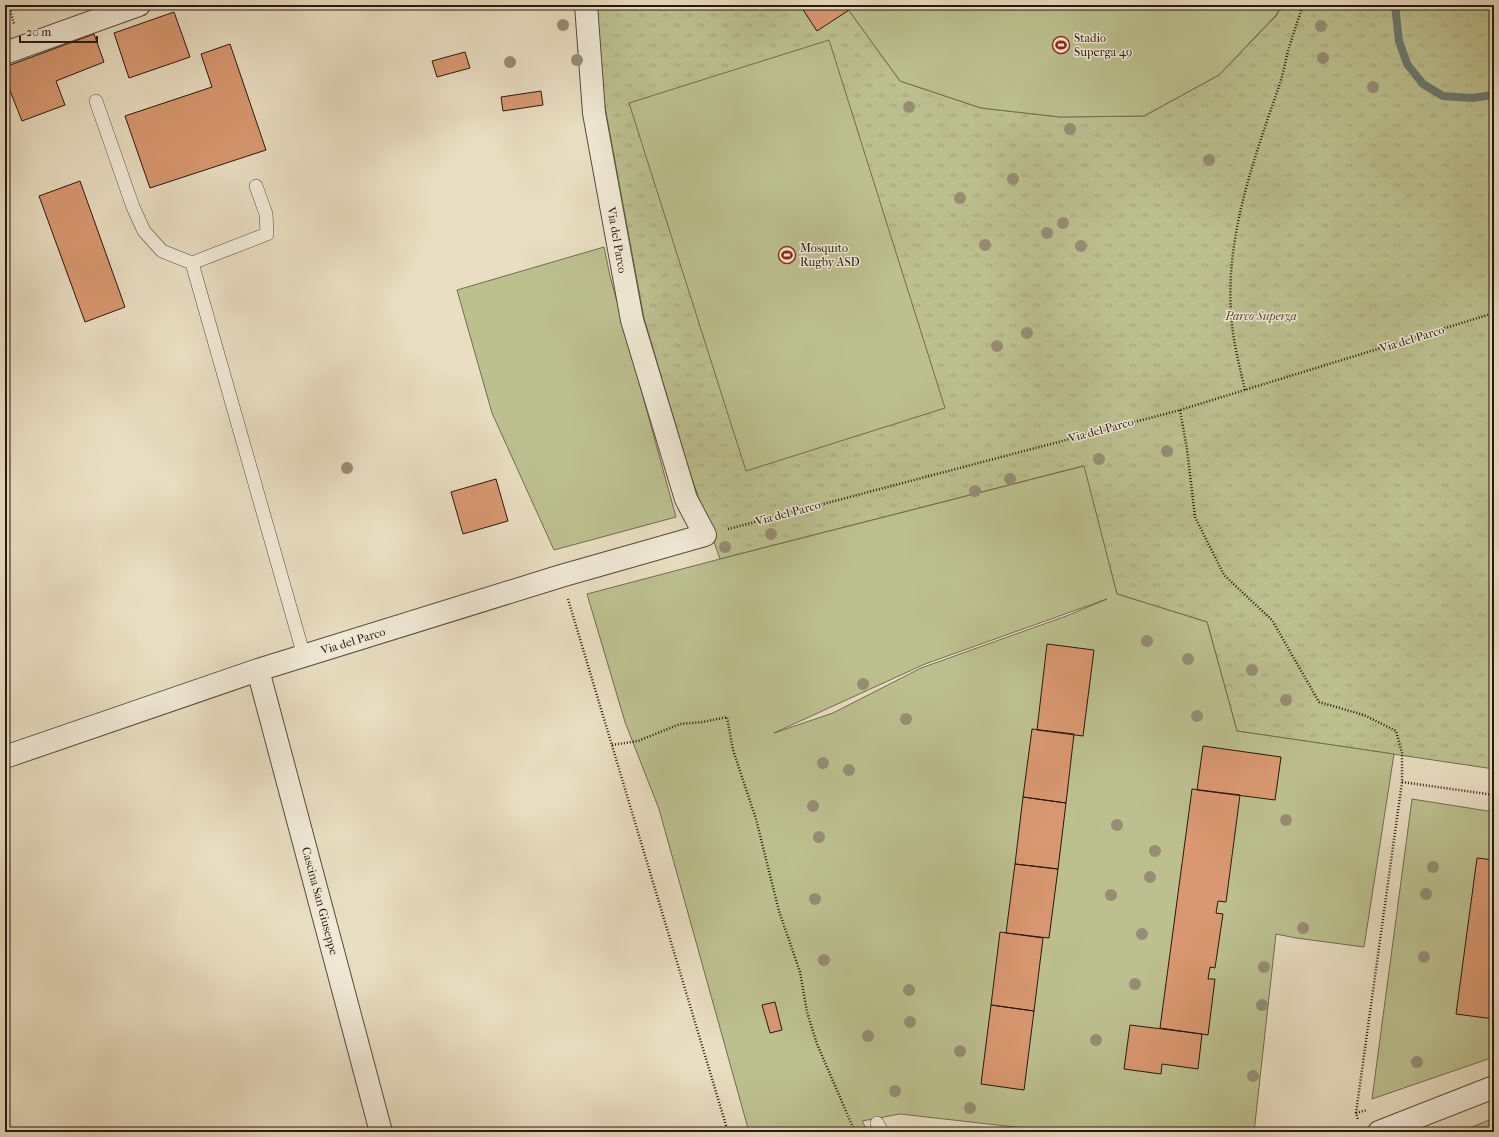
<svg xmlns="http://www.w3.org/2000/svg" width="1499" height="1137" font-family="'IM FELL French Canon',serif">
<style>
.grass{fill:url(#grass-dots);stroke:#726c4e}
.park{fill:url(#park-tufts);stroke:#726c4e}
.garden{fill:#bcc08f;stroke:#726c4e;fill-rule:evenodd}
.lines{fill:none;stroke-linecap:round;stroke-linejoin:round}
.stream{stroke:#6a7a72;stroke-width:8}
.building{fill:#d99871;stroke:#27180e}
.service-casing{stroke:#584a3b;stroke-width:14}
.minor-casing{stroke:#584a3b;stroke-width:24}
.path{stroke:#27180e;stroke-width:2.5;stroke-dasharray:1 2;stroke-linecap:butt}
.service{stroke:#f1ead7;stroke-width:13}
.minor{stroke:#f1ead7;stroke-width:22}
.tree{fill:#978d74}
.labels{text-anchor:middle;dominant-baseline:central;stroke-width:3;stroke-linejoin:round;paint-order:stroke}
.poi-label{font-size:12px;fill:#27180e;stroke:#f1ead7;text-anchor:start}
.street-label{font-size:12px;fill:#27180e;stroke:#f1ead7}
.park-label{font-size:12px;font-style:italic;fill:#544a35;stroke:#f1ead7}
</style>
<defs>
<pattern id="grass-dots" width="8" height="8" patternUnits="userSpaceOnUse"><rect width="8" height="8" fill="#bcc08f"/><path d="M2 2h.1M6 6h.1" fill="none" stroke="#a2a47a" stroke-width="1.8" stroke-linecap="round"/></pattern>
<pattern id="park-tufts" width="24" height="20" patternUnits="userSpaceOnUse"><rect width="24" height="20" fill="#bcc08f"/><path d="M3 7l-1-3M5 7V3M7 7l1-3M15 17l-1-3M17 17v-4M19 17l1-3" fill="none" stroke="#a2a47a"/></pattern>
</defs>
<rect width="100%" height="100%" fill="#e9dec2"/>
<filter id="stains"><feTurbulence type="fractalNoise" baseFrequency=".005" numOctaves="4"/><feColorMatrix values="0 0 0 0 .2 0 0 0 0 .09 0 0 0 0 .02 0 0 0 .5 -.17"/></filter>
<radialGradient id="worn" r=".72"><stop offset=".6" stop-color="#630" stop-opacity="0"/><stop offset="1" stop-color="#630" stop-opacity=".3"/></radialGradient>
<path class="grass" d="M1494,1118V1132H1460Z"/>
<path class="park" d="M596,5H845L900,81L981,108L1060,117L1144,116L1219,75L1277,15L1281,5H1494V769L1237,731L1207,622L1117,594L1083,466L720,559L688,467L644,318L603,96Z"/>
<path class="garden" d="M845,5H1281L1277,14L1219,75L1144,116L1060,117L981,108L900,81Z
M829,40L945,408L746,471L629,103Z
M604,247L610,276L676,517L554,550L492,413L457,290Z
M1084,466L1117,594L1207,622L1237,731L1394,754L1364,947L1296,938L1276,934L1254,1132H1059L900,1114L862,1121L868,1132H749L659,809L625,722L587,594L720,559ZM1107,599L1069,615L921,668L833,713L774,733L925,664Z
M1412,799L1494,812V1057L1372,1099Z"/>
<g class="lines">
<path class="stream" d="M1395,5L1399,41L1407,64L1423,84L1443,96L1472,98L1494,95"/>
</g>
<path class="building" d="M800,5H845L849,10L817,31Z
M174,12L190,57L129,78L114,33Z
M94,34L104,62L56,81L65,105L22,121L5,78V67Z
M230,44L266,150L150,188L125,116L212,87L201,54Z
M465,52L470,68L437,77L432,61Z
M541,91L543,105L503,111L501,97Z
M80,181L125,307L85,322L39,196Z
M496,479L508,521L463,534L451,492Z
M1047,644L1094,650L1083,736L1037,730Z
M1032,729L1074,734L1066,803L1023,797Z
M1203,746L1281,757L1275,800L1197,790Z
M1192,789L1240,795L1226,902L1218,901L1216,913L1223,914L1215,968L1210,967L1208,979H1215L1208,1035L1160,1028Z
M1023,797L1066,803L1058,869L1015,864Z
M1477,858L1494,860V1019L1456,1014Z
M1015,864L1058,869L1049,938L1006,933Z
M1000,932L1043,938L1034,1011L991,1005Z
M775,1002L782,1030L770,1033L762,1005Z
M991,1005L1034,1011L1024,1090L981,1084Z
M1130,1025L1202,1034L1198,1069L1162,1064L1161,1074L1124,1069Z"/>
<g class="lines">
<g class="service-casing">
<path id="service" d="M96,101L133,207L144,231L162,251L192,263L304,656
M192,263L267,234L266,214L256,186
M877,1123L882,1132"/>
</g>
<g class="minor-casing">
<path id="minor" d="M5,53L139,5
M258,670L381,1132
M5,757L258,670L561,576L705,535L686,499L632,320L594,113L586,5
M1379,1132L1494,1087"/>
</g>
<path class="path" d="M9,5L14,24
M1245,390C1240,368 1234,346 1232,324C1223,242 1253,162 1279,86C1283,75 1285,63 1288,51C1293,35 1298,20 1303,5
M1180,410L1187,449L1195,517L1224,575L1272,620L1319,702L1364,715L1396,731L1402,753V782L1356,1113L1358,1120
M728,529L1180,410L1494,313
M568,599L728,1132
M612,745L638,741L680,724L703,722L727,717L733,750L756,819L779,911L800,972L807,1012L817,1044L855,1132
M1402,782L1494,795
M1356,1113L1367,1110"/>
<use href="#service" class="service"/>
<use href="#minor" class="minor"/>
</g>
<g class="tree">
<circle cx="563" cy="25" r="6"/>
<circle cx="1321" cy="26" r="6"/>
<circle cx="1323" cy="58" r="6"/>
<circle cx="577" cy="60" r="6"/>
<circle cx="510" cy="62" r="6"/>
<circle cx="1373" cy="87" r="6"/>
<circle cx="909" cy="107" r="6"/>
<circle cx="1070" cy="129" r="6"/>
<circle cx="1209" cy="160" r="6"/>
<circle cx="1013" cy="179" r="6"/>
<circle cx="960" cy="198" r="6"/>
<circle cx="1063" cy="223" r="6"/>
<circle cx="1047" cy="233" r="6"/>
<circle cx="985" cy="245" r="6"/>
<circle cx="1081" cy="246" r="6"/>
<circle cx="1027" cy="333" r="6"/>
<circle cx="997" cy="346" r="6"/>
<circle cx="1167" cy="451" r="6"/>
<circle cx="1099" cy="459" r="6"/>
<circle cx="347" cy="468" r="6"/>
<circle cx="1010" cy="479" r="6"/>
<circle cx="975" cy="491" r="6"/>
<circle cx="771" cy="534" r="6"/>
<circle cx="725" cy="547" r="6"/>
<circle cx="1147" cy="641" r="6"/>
<circle cx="1188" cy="659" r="6"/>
<circle cx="1252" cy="670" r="6"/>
<circle cx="863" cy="684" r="6"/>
<circle cx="1286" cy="700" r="6"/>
<circle cx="1197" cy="716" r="6"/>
<circle cx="906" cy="719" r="6"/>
<circle cx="823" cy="763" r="6"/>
<circle cx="849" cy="770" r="6"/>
<circle cx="813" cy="806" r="6"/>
<circle cx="1286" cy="820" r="6"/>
<circle cx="1117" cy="825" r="6"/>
<circle cx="819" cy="837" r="6"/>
<circle cx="1155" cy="851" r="6"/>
<circle cx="1433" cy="867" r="6"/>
<circle cx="1150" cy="877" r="6"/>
<circle cx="1426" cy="894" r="6"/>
<circle cx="1111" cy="895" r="6"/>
<circle cx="815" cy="899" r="6"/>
<circle cx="1303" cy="928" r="6"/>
<circle cx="1142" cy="934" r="6"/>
<circle cx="1424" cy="957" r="6"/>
<circle cx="824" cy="960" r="6"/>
<circle cx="1264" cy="967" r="6"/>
<circle cx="1135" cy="984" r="6"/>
<circle cx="909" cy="990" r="6"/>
<circle cx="1262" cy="1005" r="6"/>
<circle cx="910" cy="1022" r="6"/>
<circle cx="868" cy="1036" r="6"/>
<circle cx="1096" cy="1040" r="6"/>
<circle cx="960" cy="1051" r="6"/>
<circle cx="1417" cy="1062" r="6"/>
<circle cx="1253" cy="1076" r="6"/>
<circle cx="895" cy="1091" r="6"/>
<circle cx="970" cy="1108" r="6"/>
</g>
<defs>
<g id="stadium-ring" transform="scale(0.9)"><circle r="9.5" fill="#f1ead7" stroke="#8f2418" stroke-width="1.5"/><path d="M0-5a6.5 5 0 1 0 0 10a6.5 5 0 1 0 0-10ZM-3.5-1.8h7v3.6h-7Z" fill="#8f2418"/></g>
</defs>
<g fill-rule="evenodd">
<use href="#stadium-ring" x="1061" y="45"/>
<use href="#stadium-ring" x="787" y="255"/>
</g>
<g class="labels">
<g class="poi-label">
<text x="1074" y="38">Stadio<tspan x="1074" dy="14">Superga 49</tspan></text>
<text x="800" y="248">Mosquito<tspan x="800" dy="14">Rugby ASD</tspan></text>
</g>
<g class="street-label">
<text transform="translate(617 240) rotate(80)">Via del Parco</text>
<text transform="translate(1412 339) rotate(-17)">Via del Parco</text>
<text transform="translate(1101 430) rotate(-15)">Via del Parco</text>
<text transform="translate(788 513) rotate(-15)">Via del Parco</text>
<text transform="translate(353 641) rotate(-17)">Via del Parco</text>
<text transform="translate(320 901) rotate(75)">Cascina San Giuseppe</text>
</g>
<g class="park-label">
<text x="1261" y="316">Parco Superga</text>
</g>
</g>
<rect width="1499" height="1137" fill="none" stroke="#e9dec2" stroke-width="20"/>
<rect x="6" y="6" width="1487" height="1125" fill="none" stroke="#27180e" stroke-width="2"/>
<rect x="10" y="10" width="1479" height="1117" fill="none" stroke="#27180e"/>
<path d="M20 36v6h77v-6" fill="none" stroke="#27180e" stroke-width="2"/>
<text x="26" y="36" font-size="12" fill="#27180e" stroke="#f1ead7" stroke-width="3" paint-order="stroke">20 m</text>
<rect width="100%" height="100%" filter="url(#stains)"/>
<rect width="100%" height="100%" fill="url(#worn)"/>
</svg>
